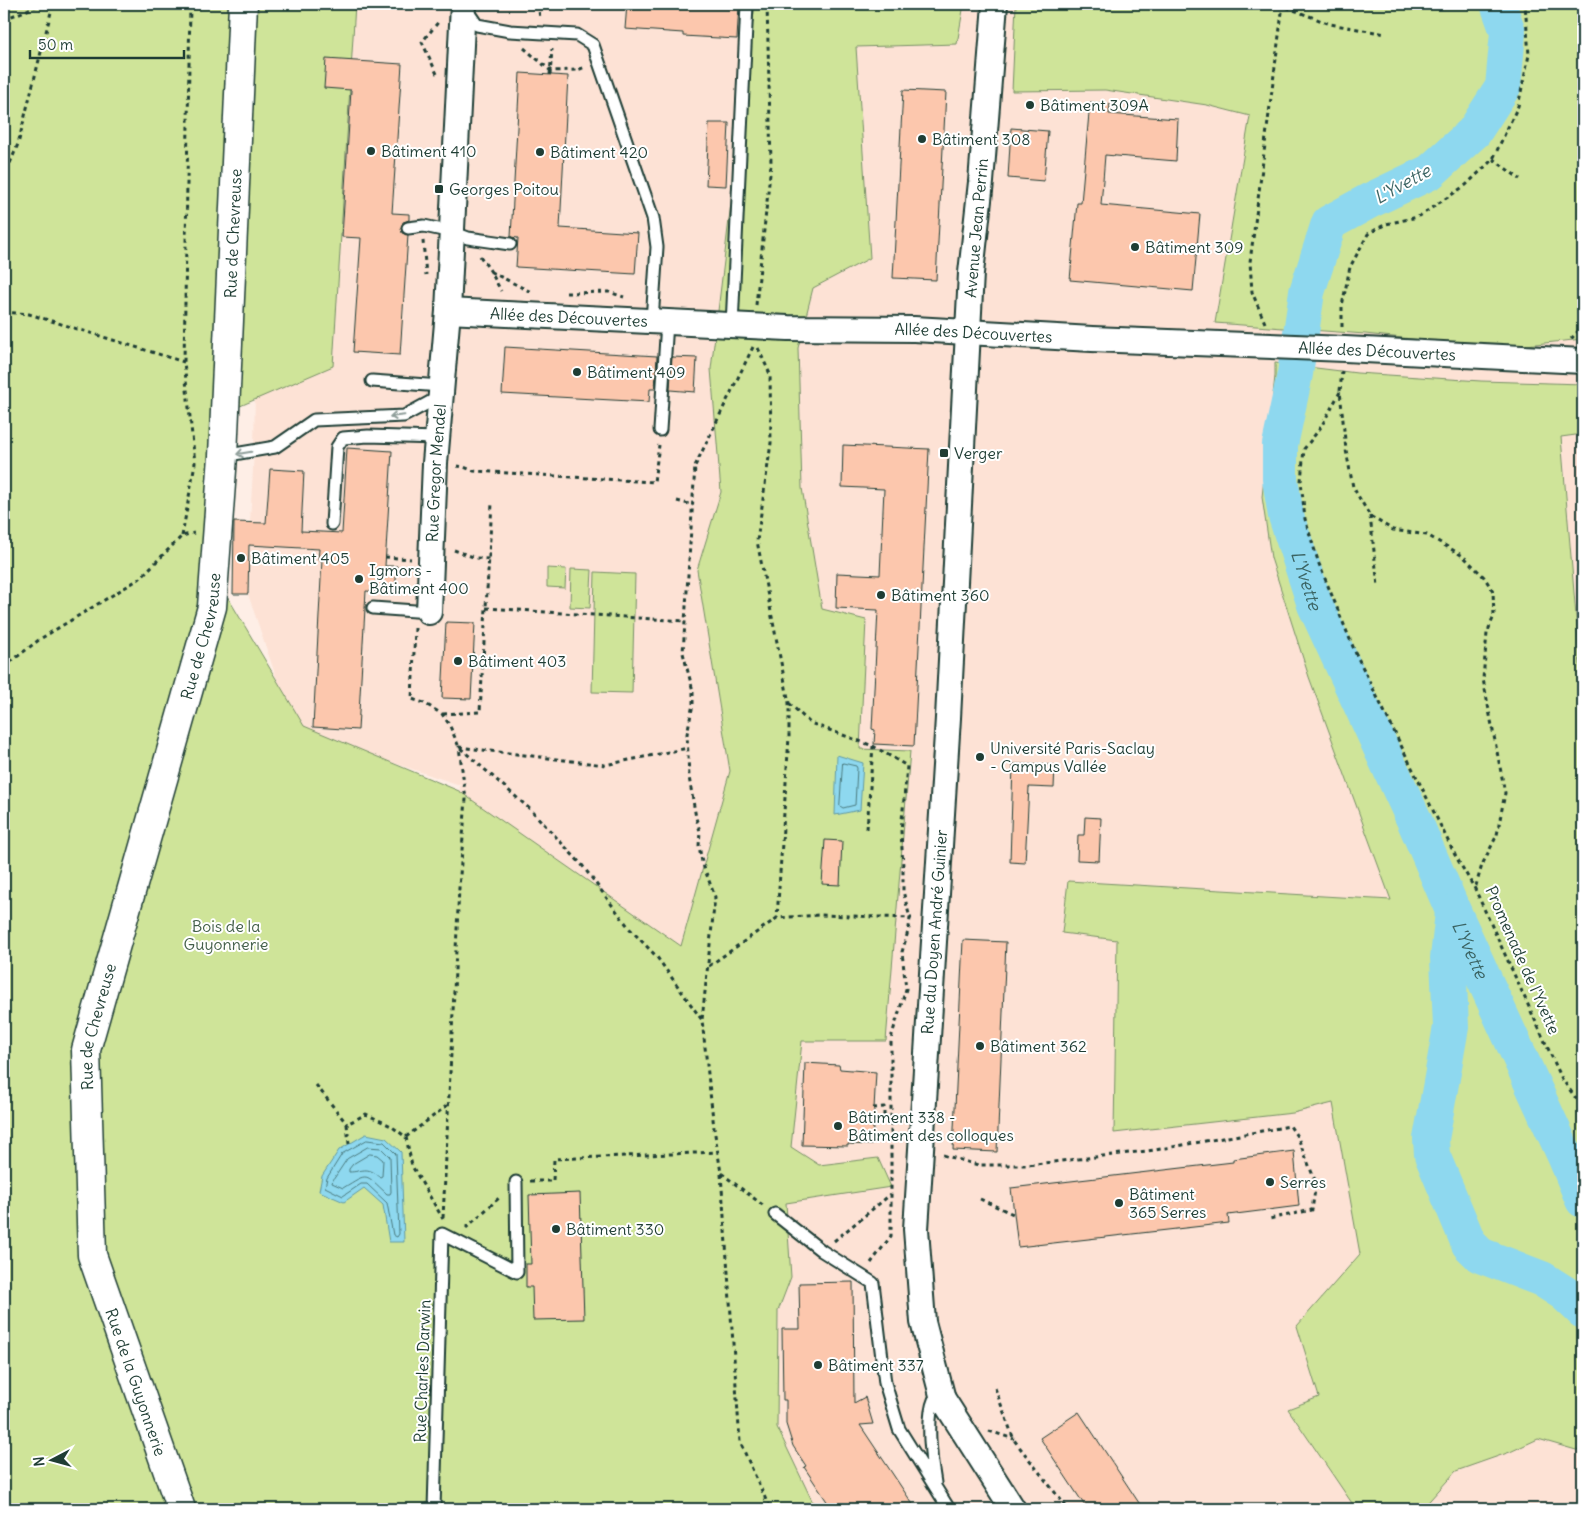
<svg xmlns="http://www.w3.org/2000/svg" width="1587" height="1513" font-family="Delius,sans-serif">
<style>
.built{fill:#fde2d5}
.green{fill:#cfe499;stroke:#779066}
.water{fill:#8ed8ef;stroke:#629aa4}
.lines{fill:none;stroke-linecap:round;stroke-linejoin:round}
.shore{stroke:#4b7b7f;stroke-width:1}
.river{stroke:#8ed8ef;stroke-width:36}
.building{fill:#fcc7ad;stroke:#1f3d34}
.service-casing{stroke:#1f3d34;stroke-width:15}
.minor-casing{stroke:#1f3d34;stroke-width:28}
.tertiary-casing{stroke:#1f3d34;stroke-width:31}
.path{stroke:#1f3d34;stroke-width:3;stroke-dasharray:4 4;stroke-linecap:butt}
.service{stroke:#fff;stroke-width:11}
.minor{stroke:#fff;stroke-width:24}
.tertiary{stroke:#fff;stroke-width:28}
.oneway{stroke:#8f9e9a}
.poi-dot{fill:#1f3d34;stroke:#fff;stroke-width:2}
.labels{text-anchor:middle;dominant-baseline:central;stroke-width:4;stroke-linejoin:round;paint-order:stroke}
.poi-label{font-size:16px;fill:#1f3d34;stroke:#fff;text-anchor:start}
.street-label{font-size:16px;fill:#1f3d34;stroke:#fff}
.park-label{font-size:16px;fill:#425e48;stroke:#fff}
.water-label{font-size:18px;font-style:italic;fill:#3b6463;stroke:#fff}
</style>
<rect width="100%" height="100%" fill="#feeee6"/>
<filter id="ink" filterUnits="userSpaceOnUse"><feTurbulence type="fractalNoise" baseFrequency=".02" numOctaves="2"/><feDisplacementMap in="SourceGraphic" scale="10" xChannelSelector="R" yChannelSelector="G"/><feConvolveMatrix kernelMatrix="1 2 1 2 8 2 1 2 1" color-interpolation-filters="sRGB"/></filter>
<g filter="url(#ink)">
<path class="built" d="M271,4H1583V1509H418L460,785L294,730L248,594L250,522L254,451L261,12Z"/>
<path class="green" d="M4,4H355L333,366L210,419L214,574L304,726L459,791L681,946L730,771L697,570L721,492L711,369L755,4H964L957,44L856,47L870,258L813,288L798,348L802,488L822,609L866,620L860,749L910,751L886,1041H802L791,1147L819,1165L878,1158L891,1187L786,1203L791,1277L778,1311L777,1427L816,1509H4Z
M1016,4H1583V339L1497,348L1365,334L1215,323L1250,116L1207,105L1105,90L1012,91Z
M1275,363L1357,373L1481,381L1583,384V434L1561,437L1582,688L1583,1452L1538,1439L1510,1452L1456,1471L1422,1509H1356L1288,1409L1319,1397L1297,1326L1360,1254L1333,1103L1293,1113L1114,1133L1117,940L1062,933L1068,881L1391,900L1309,677L1271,558L1262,497L1275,376Z
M547,568L566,569L565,588L547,587Z
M571,569L592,570L590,608L570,607Z
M595,572L635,574L632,693L592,692Z"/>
<path class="water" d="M837,755L863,763L860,810L835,815Z
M366,1134L386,1138L401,1152L404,1242H389L383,1205L364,1188L344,1202L319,1191L322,1176L339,1150Z"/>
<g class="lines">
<path class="shore" d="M843,763L856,766L857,768L855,805L843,808L840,806Z
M367,1140L384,1142L396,1154L399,1234L397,1237L393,1235L387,1203L367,1184H361L343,1196L325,1187L327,1178L342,1154Z
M368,1147L381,1148L390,1157L391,1192L390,1194H387C364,1173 369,1172 343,1188L332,1183L333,1180L347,1159Z
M370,1154L377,1155L383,1160L382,1176L380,1177C366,1165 363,1172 349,1172V1169L353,1164Z"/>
<g class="river">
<path id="s1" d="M1498,4L1508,32L1503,87L1474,132L1430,172L1369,201L1329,223L1307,292L1295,374L1280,445V479L1286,516L1315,605L1415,822L1453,911L1565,1156L1583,1200"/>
<path d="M1453,912L1448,958L1451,1027L1431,1139L1432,1155L1469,1244L1480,1255L1542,1279L1564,1293L1583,1311"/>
</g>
</g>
<path class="building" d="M627,4H739L737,39L683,36V33L625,29Z
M326,59L402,64L392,213L409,214V220L403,222L401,228L402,233L408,235L400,355L353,352L361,238L342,237L351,90L324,88Z
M520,73L568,76L560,228L638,233L635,274L516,267L518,238L511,237Z
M903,90L946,92L936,280L893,278Z
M1090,102L1110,104L1109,114L1178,119L1176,161L1105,155L1101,205L1200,214L1193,291L1070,280L1077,203H1081Z
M709,123H729L726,186L706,185Z
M1011,128L1048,131L1044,181L1008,178Z
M505,347L657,356L655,389H650L649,402L502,394Z
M672,357L697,358L695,392L670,390Z
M843,445L929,449L914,746L874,744L875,730L872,729L878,610L836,608L837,573L880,575L884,489L842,487Z
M347,448L392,451L385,566H397L395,593L366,591L358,730L313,727L322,560H318L319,549L249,545L248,594H233L234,522L266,523L270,469L304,471L301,531L342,533Z
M446,622L475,623L471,699L442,698Z
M1013,764L1055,765L1054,788L1029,787L1025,863L1010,862Z
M1085,817L1101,818L1099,861L1077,860L1078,835H1084Z
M825,840L842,841L840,885L822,884Z
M963,940L1006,942L997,1152L953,1150Z
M805,1063L839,1065L840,1069L876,1072L872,1145L848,1144V1146L802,1145Z
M1294,1151L1299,1206L1228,1215L1229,1223L1018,1247L1011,1188L1233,1162V1159Z
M580,1193L584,1319L533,1320L532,1287H526V1264H531L529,1195Z
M853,1282L854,1403L865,1397L873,1424L860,1425L916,1509H832L804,1467L806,1466L793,1446L786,1424V1400H783L782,1329H800L799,1283Z
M1079,1412L1143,1509H1087L1040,1438Z"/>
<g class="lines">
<g class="service-casing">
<path id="service" d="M466,9L477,25L510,31L577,35L593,45L653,218L657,247L652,321
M408,228L424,226L452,232L468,238L510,244
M732,326L747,4
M372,381L441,386
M660,430L667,322
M223,456L275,447L314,420L404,416L441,396
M332,524L337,447L343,438L368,436L438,438
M373,608L429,612
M775,1214L822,1251L873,1283L885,1383L899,1429L949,1509
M935,1483C931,1462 926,1418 934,1400L943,1399
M434,1509L442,1234L517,1272L516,1182"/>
</g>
<g class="minor-casing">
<g id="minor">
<path d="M995,4L981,182L971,273L948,718L916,1229L923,1322L943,1399L1013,1509"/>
<path id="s2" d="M448,311L788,328L914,329L1092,339L1345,349L1583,361"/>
<path id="s3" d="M429,612L435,463L448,311L463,4"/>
</g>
</g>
<g class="tertiary-casing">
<g id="tertiary">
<path id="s4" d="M181,1509L92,1255L86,1050L212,607L223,456L243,4"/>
</g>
</g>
<path class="path" d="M538,4L540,18
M1239,4L1283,6L1330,24L1386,34
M4,19L25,11L40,4
M524,48L551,71L577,70L586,67
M437,74L422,42L440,20
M550,75L552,49
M1493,159L1520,179
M4,178L18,144L53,4
M423,241L426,275
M480,256L491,272L501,291
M491,272L533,293
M566,293L609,292L624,297
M756,305L771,164L767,4
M4,312L29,314L184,362
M1265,323L1252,292L1250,262L1283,4
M1342,327V306L1350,267L1368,234L1386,224L1418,217L1466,185L1493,159L1518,106L1529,55L1525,4
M1571,339L1583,326
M753,347L695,466L683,653L693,691V704L687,734L689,777L696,818L700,831L699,846L702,862L715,897L702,1020L714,1128L721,1173L764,1206
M758,348L770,374L771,443L757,541L789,703V737L777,918
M1342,371L1340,391L1346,450L1353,487L1370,516L1393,530L1427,535L1463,556L1484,577L1493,591L1494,616L1487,633L1483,679L1505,793L1497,835L1482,865L1475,889
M1340,392L1321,427L1304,449L1301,481L1305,519L1319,564L1356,654L1455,855L1475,889L1562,1079L1583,1108
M457,466L464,467L474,471L654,482L659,445
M677,501L693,505
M1370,516L1378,586
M182,536L195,463L184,362L190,4
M454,550L476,558L489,559
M385,557L411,559
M486,608L685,621
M415,628L412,699L424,703L442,714L449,724L459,747L531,810L582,865L630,929L657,957L702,1020
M4,667L40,639L139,579L182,536L194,533
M789,703L810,723L873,746L907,766L901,831L903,867V891L910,918L909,928L902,952L906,989L892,1035L891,1042V1236L871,1263
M443,714L480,712L492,503
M867,829L873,746
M709,966L777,918L819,915L912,918
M316,1085L347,1124
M873,1108L884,1107V1117L891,1120L903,1121
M406,1137L449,1104
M349,1144L347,1124L366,1114L391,1126L406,1137L412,1166L443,1219
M943,1155L978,1165H1027L1155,1150L1290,1126L1298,1138L1316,1183L1312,1210L1269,1219
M721,1174L740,1442L770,1509
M530,1181H553L554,1159L718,1152
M980,1199L1013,1214
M443,1218L459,888L466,799L459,747L605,765L688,748
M466,1228L500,1197
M834,1241L891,1194
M995,1388L1014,1440L1068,1509
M989,1431L1014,1439"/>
<use href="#service" class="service"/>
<use href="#minor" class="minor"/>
<use href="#tertiary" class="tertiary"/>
</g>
<defs><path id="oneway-shaft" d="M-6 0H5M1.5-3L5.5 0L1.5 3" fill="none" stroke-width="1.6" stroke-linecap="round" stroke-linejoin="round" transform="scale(1.25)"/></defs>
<g class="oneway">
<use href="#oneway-shaft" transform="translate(397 416) rotate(174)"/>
<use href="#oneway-shaft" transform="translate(244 453) rotate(170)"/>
</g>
</g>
<g class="poi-dot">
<circle cx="1030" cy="105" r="5"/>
<circle cx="922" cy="139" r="5"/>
<circle cx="371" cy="151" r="5"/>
<circle cx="540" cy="152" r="5"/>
<rect x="434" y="184" width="10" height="10" rx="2.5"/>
<circle cx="1135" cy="247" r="5"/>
<circle cx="577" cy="372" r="5"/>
<rect x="939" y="448" width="10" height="10" rx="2.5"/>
<circle cx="241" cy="558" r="5"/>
<circle cx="359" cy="579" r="5"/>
<circle cx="881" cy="595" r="5"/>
<circle cx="458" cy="661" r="5"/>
<circle cx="980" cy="757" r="5"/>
<circle cx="980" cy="1046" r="5"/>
<circle cx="838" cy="1126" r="5"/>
<circle cx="1270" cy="1182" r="5"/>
<circle cx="1119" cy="1203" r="5"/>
<circle cx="556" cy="1229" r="5"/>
<circle cx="818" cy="1365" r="5"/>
</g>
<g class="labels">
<g class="poi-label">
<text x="1040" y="105">Bâtiment 309A</text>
<text x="932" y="139">Bâtiment 308</text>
<text x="381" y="151">Bâtiment 410</text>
<text x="550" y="152">Bâtiment 420</text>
<text x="449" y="189">Georges Poitou</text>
<text x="1145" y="247">Bâtiment 309</text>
<text x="587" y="372">Bâtiment 409</text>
<text x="954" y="453">Verger</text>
<text x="251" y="558">Bâtiment 405</text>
<text x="369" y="570">Igmors -<tspan x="369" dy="18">Bâtiment 400</tspan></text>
<text x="891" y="595">Bâtiment 360</text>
<text x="468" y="661">Bâtiment 403</text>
<text x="990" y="748">Université Paris-Saclay<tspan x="990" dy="18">- Campus Vallée</tspan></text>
<text x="990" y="1046">Bâtiment 362</text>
<text x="848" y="1117">Bâtiment 338 -<tspan x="848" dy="18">Bâtiment des colloques</tspan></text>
<text x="1280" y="1182">Serres</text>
<text x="1129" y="1194">Bâtiment<tspan x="1129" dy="18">365 Serres</tspan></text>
<text x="566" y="1229">Bâtiment 330</text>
<text x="828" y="1365">Bâtiment 337</text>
</g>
<g class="street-label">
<text transform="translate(976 228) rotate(-85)">Avenue Jean Perrin</text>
<text stroke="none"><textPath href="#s4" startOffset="1309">Rue de Chevreuse</textPath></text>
<text stroke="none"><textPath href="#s2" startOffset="121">Allée des Découvertes</textPath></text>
<text stroke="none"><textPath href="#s2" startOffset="526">Allée des Découvertes</textPath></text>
<text stroke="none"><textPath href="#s2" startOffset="930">Allée des Découvertes</textPath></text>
<text stroke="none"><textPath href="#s3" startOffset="139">Rue Gregor Mendel</textPath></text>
<text stroke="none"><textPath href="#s4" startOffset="904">Rue de Chevreuse</textPath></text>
<text transform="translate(934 932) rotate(-86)">Rue du Doyen André Guinier</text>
<text transform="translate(1523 960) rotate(66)">Promenade de l'Yvette</text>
<text stroke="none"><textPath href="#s4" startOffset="499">Rue de Chevreuse</textPath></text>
<text transform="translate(422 1371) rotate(-88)">Rue Charles Darwin</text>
<text transform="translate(136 1382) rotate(71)">Rue de la Guyonnerie</text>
</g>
<g class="park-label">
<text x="226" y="926">Bois de la<tspan x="226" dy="18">Guyonnerie</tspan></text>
</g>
<g class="water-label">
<text transform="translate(1402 184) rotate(-29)">L'Yvette</text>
<text stroke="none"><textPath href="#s1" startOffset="678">L'Yvette</textPath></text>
<text stroke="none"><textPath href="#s1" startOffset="1082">L'Yvette</textPath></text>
</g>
</g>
<rect width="1587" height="1513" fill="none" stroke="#fff" stroke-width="20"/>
<rect x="10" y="10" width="1567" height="1493" fill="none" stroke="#1f3d34" stroke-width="2" filter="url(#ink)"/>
<g transform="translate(52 1460) rotate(264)" stroke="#ffffff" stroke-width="4" paint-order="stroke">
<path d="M0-4L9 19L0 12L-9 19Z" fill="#1f3d34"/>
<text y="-8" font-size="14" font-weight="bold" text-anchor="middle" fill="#1f3d34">N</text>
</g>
<path d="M30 50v8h154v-8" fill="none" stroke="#1f3d34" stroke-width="2.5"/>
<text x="38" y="50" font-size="15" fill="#1f3d34" stroke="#ffffff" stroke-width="4" paint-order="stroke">50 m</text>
</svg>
